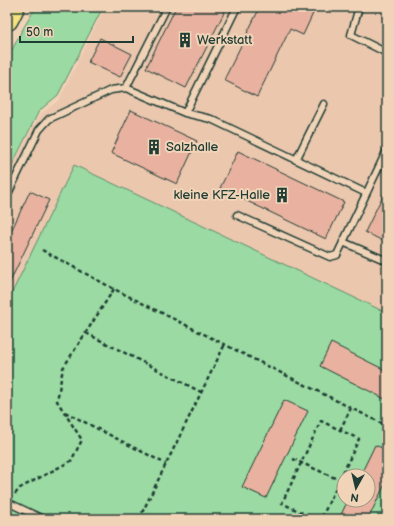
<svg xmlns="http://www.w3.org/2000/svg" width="394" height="526" font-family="'Balsamiq Sans',sans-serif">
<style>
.built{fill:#ebc7ae}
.green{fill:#9bdaa2;stroke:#5d8c6b;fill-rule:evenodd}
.building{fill:#e9b2a0;stroke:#1f3d34}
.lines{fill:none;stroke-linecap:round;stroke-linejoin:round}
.service-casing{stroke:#1f3d34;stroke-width:9}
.motorway-casing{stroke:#1f3d34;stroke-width:25}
.path{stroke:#1f3d34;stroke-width:2.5;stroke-dasharray:4 3;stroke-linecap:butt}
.service{stroke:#f1d4b8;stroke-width:6}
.motorway{stroke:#f6e281;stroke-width:22}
.labels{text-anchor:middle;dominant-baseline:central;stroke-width:4;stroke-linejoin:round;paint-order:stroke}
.poi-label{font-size:13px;fill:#1f3d34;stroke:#f1d4b8;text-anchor:start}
</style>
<rect width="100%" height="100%" fill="#f1d4b8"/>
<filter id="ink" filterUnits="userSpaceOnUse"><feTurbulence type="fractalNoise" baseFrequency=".025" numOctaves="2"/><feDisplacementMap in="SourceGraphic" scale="8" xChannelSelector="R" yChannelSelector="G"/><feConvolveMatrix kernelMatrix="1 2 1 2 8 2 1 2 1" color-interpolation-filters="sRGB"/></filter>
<g filter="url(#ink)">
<path class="built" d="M105,7H387V313L75,166L7,303V178L33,127L41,114L59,100Z"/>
<path class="green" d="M36,7H103L58,95L39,111L7,175V60L21,32Z
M74,165L387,313V519H10L7,518V303ZM344,476H368V500H344Z"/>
<path class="building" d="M176,7H227L186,88L146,68Z
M260,7H316L303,35L290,29L257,97L224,80Z
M100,38L132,54L120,77L88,62Z
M131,110L197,141L177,184L111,153Z
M238,151L344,202L326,239L220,188Z
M387,187V243L365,232Z
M30,191L49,200L7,288V240Z
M331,343L387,371V400L320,366Z
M284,400L308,411L266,498L242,487Z
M375,445L387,450V480L368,519H339L348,500H368V476H360Z"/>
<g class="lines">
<g class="service-casing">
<path id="service" d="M359,7L351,35L387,53
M126,88L167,7
M185,113L237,7
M296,160L324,104
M7,196L39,130L49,119L111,90L126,88L185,113L211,119L366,193
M237,215L330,257L337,255L387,150
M343,242L387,261
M7,502L43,519"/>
</g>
<g class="motorway-casing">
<path id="motorway" d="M7,19L13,7"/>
</g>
<path class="path" d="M42,250L114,289L387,426
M86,333L201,392
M65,412L166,464
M340,430L351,408
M293,459L344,482
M15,494L20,488L71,461L82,440L57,401L63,368L114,289
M139,519L225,344
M298,519L301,512
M315,519L282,503L321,421L359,439L321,519"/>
<use href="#service" class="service"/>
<use href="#motorway" class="motorway"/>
</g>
</g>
<defs>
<g id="building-bare" transform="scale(1.2)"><path d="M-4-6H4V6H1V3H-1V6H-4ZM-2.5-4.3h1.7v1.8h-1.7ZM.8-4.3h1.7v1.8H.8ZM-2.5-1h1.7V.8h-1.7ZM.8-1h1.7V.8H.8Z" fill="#1f3d34" stroke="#f1d4b8" stroke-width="2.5" paint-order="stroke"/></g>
</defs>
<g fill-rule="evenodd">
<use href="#building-bare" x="185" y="40"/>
<use href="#building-bare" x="154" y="147"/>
<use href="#building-bare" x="282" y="195"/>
</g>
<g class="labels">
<g class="poi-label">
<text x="197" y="40">Werkstatt</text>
<text x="166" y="147">Salzhalle</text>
<text x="270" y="195" text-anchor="end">kleine KFZ-Halle</text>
</g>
</g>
<rect width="394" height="526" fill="none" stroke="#f1d4b8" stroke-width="24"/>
<rect x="12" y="12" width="370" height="502" fill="none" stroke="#1f3d34" stroke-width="1.5" filter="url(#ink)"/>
<g transform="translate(356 488) rotate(188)"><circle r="19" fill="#f1d4b8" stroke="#9d9883"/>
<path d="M0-3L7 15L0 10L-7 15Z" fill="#1f3d34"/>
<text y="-6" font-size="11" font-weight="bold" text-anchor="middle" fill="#1f3d34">N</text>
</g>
<path d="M20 36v6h113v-6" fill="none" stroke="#1f3d34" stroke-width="2"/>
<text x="26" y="36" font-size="12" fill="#1f3d34" stroke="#f1d4b8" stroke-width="3" paint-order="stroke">50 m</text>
</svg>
